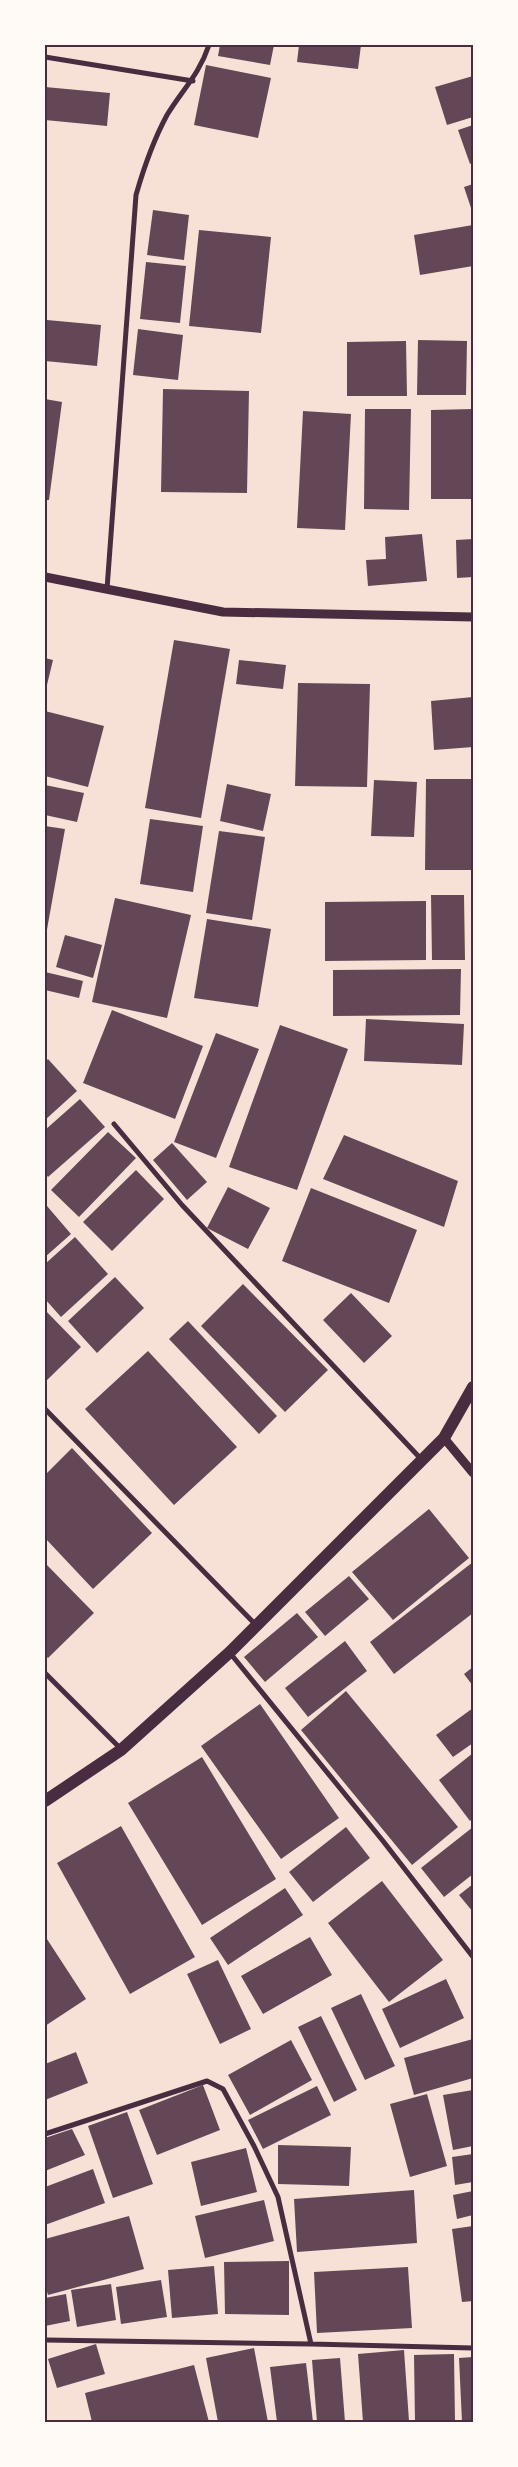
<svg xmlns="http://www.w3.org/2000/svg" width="518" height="2467" font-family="'PT Sans',sans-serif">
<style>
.building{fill:#644757}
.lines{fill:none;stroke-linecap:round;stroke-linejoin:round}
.minor{stroke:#4a2c40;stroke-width:5}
.tertiary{stroke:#4a2c40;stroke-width:9}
.primary{stroke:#4a2c40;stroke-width:12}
.neatline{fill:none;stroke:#4a2c40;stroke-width:2}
</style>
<rect width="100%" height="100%" fill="#f7e1d7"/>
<path class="building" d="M220,45H274L270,65L218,56Z
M299,45H361L358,69L297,62Z
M206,65L271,78L258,138L194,125Z
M473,76V117L447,125L435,87Z
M45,87L110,93L107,126L45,120Z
M473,125V162L470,164L458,130Z
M473,184V214L464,187Z
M153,210L189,215L184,260L147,255Z
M473,225V266L420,275L414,235Z
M199,230L271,237L261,333L189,326Z
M146,262L186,266L180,323L140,319Z
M47,320L101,325L97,366L45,361Z
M138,329L183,335L178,380L133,375Z
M418,340L467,341L466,395H417Z
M406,341L407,396H347V342Z
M163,389L249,391L247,493L161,492Z
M45,399L62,402L49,500H45Z
M365,409H411L409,510L364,509Z
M473,409V499H431V410Z
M303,411L351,414L345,530L297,528Z
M422,534L427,581L368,586L366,560L386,559L385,537Z
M473,539V577L457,578L456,540Z
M174,640L230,649L201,818L145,808Z
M45,658L53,660L46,689L45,688Z
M239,660L286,665L283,689L236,684Z
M298,683L370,684L367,787L295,786Z
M473,697V747L434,750L431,701Z
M45,711L104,726L88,787L45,776Z
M426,779H473V870H425Z
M374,780L417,782L414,837L371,836Z
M227,784L271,794L263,831L220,821Z
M45,785L84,793L77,822L45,815Z
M150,819L203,826L193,892L140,884Z
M45,826L65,829L46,935H45Z
M219,831L265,837L252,920L206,913Z
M431,895H464L465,960H432Z
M115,898L191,915L167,1018L92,1002Z
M426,901V960L325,961V902Z
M207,919L271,929L258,1007L194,998Z
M65,935L102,945L93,978L56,967Z
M461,969L460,1015L333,1016V970Z
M45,972L83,981L79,998L45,990Z
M112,1010L203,1046L175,1119L83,1083Z
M366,1019L464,1024L462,1065L364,1061Z
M280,1025L348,1049L297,1190L229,1167Z
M216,1033L259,1049L216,1158L174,1142Z
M48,1059L77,1091L45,1120V1062Z
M80,1099L105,1127L48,1177L45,1173V1130Z
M108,1132L136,1158L79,1217L51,1190Z
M344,1135L458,1181L444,1227L323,1179Z
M172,1143L207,1182L187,1200L153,1160Z
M136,1170L164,1199L112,1251L83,1222Z
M228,1187L270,1208L248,1249L207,1228Z
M311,1188L417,1230L389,1303L282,1261Z
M47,1206L71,1234L45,1257V1207Z
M75,1237L108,1274L61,1317L45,1299V1264Z
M115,1277L144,1308L97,1353L68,1321Z
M243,1284L328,1370L285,1412L201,1326Z
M351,1293L392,1336L364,1363L323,1320Z
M45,1310L81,1347L45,1382Z
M188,1321L277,1416L259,1434L169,1339Z
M148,1351L237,1447L174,1505L85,1409Z
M72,1448L152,1533L93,1589L45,1538V1475Z
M429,1509L469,1558L393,1620L352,1572Z
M473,1562V1613L394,1674L370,1642Z
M45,1563L94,1613L48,1658L45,1655Z
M349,1576L369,1599L325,1636L305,1612Z
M297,1613L318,1637L265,1682L244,1657Z
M345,1641L367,1671L308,1717L285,1688Z
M473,1667V1686L464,1674Z
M346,1691L458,1827L412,1865L301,1730Z
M260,1704L339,1818L281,1859L201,1746Z
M473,1708V1743L453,1757L436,1735Z
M473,1753V1818L470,1821L439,1780Z
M202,1757L276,1879L202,1925L128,1803Z
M121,1826L195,1957L130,1994L57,1863Z
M346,1827L370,1858L313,1902L289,1872Z
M473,1827V1874L444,1897L421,1868Z
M382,1881L443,1960L389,2002L328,1923Z
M473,1884V1912L459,1895Z
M285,1888L303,1915L228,1965L210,1938Z
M45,1936L86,1999L45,2026Z
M310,1937L332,1975L263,2014L241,1976Z
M218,1960L251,2029L220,2044L187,1974Z
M446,1979L464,2018L400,2048L382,2009Z
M361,1994L395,2066L365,2080L331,2008Z
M321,2016L357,2090L334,2102L298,2027Z
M473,2039V2078L414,2095L404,2058Z
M291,2040L312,2080L250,2115L228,2075Z
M76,2052L88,2083L45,2100V2064Z
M203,2085L220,2130L157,2155L139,2110Z
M317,2086L331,2115L263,2149L248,2120Z
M473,2090V2146L453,2150L443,2095Z
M427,2094L447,2166L410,2177L390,2104Z
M127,2112L153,2184L113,2198L88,2126Z
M72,2129L85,2155L45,2171V2138Z
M278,2145L351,2147L349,2186L278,2184Z
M246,2148L257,2192L201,2206L191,2162Z
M473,2154V2182L455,2185L452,2157Z
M93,2169L105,2203L45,2225V2187Z
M414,2190L417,2243L297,2252L294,2199Z
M473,2191V2215L457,2219L453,2195Z
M264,2200L274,2241L205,2258L195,2216Z
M129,2216L144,2269L48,2295L45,2285V2239Z
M473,2226V2301L462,2302L452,2229Z
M289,2261V2315L225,2314L224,2262Z
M214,2266L218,2314L172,2318L168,2270Z
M408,2267L412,2328L317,2333L314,2272Z
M161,2280L167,2317L121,2324L116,2287Z
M111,2284L116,2320L77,2327L71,2290Z
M66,2294L70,2321L45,2326V2298Z
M96,2344L105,2374L57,2388L48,2359Z
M254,2348L268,2422H218L206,2358Z
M404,2350L409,2421L363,2422L358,2354Z
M454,2354L455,2422H415L414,2355Z
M473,2357V2422H462L459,2358Z
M340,2358L345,2422H317L312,2360Z
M306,2363L313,2422H277L270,2367Z
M194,2365L209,2422H92L85,2393Z"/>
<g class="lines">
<path class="minor" d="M45,57L193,81
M107,589L136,195C144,167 153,141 167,115C182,90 199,75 209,45
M114,1124L182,1205L422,1460
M45,1409L256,1625
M230,1653L383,1841L473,1957
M45,1673L121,1749
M45,2134L207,2081L223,2089L254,2146L278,2197L311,2344L45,2340
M311,2344L473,2348"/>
<path class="tertiary" d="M45,577L223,612L473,617
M444,1438L473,1473"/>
<path class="primary" d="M45,1801L121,1750L230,1652L444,1438L473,1387"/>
</g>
<rect width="518" height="2467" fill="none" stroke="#fffaf5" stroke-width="92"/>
<rect x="46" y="46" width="426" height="2375" class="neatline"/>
</svg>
